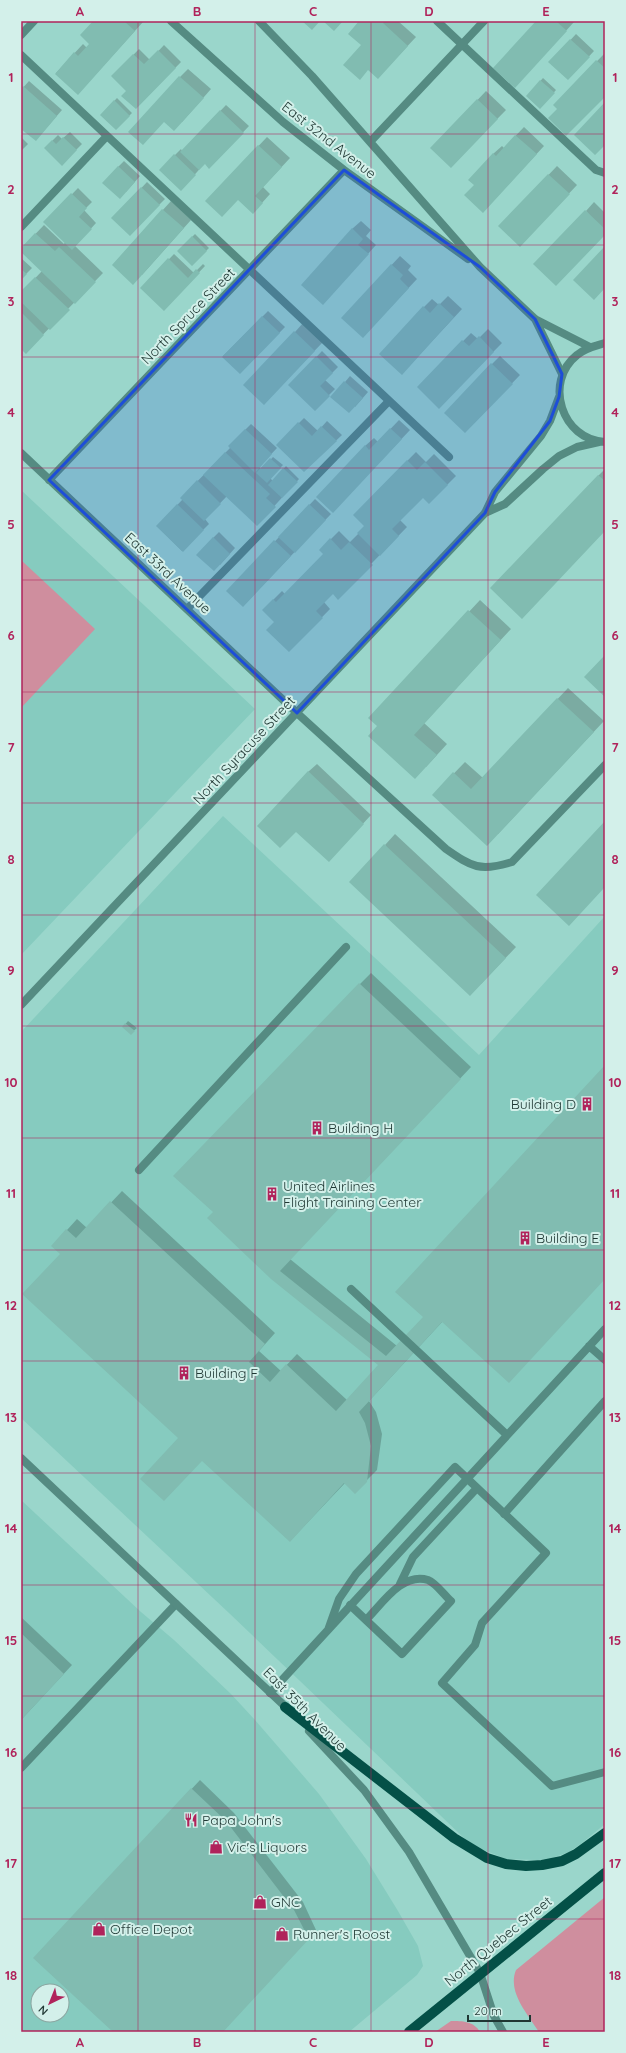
<svg xmlns="http://www.w3.org/2000/svg" width="626" height="2053" font-family="Quicksand,sans-serif">
<style>
.built{fill:#86cbbf;fill-rule:evenodd}
.green{fill:#cf8e9e}
.shadow{fill:#0003}
.building{fill:#81bcb1}
.lines{fill:none;stroke-linecap:round;stroke-linejoin:round}
.service{stroke:#558b82;stroke-width:8}
.minor{stroke:#558b82;stroke-width:8}
.tertiary{stroke:#558b82;stroke-width:8}
.primary{stroke:#045047;stroke-width:10}
.marked{fill:#1d4ed8;fill-opacity:0.2;stroke:#1d4ed8;stroke-width:3;stroke-linejoin:round}
.grid{fill:none;stroke:#b0235b;stroke-width:1;stroke-opacity:0.55}
.labels{text-anchor:middle;dominant-baseline:central;stroke-width:4;stroke-linejoin:round;paint-order:stroke}
.street-label{font-size:14px;fill:#1f3733;stroke:#d3f0ea}
.poi-label{font-size:14px;fill:#1f3733;stroke:#d3f0ea;text-anchor:start}
.neatline{fill:none;stroke:#b0235b;stroke-width:1.5}
.grid-label{font-size:13px;text-anchor:middle;font-weight:bold;fill:#b0235b}
</style>
<rect width="100%" height="100%" fill="#9ad6cb"/>
<path class="built" d="M21,490L255,709L21,955Z
M223,816L479,1055L605,916V1824L582,1843L569,1852L552,1858L538,1860L506,1859L479,1848L464,1838L229,1613L21,1418V1032Z
M21,1500L141,1612L174,1640L231,1694L255,1720L319,1794L366,1859L398,1911L418,1946L423,1966L417,1975L349,2032H21ZM38,1991H62V2015H38Z"/>
<path class="green" d="M21,560L95,629L21,708Z
M605,1897V2032H539C528,2014 507,1992 516,1970Z
M451,2021C462,2021 474,2021 480,2032H435Z"/>
<path class="shadow" d="M94,21L143,22L86,85L56,73L83,44L87,48L91,44Z
M361,21H398L416,37L386,69L362,45Z
M537,21L574,22L523,78Z
M576,34L594,51L568,79L550,62Z
M164,45L181,62L136,108L127,91L113,76L139,49L150,60Z
M605,53V95L558,109L554,105Z
M188,69L211,89L182,122L180,77Z
M543,78L556,90L540,108L527,96Z
M29,81L62,110L41,134L21,128V90Z
M486,91L506,110L451,166L432,148Z
M117,98L132,113L116,129L101,115Z
M226,105L249,126L209,168L205,163L181,190L160,170L181,149L182,151Z
M524,127L544,146L491,203L475,185L493,154L502,146L504,148Z
M70,132L82,144L62,164L45,148L58,135L62,139Z
M21,137L28,144L21,151Z
M267,137L290,158L263,187L270,194L261,204L238,199L207,201Z
M124,161L140,176L126,192L118,167Z
M557,166L577,185L528,237L500,226Z
M147,182L165,199L130,234L113,218Z
M78,188L92,202L84,210L96,223L75,246L103,273L26,352L22,349L21,350V293L42,271L21,249L44,225L64,244L65,242L45,222Z
M171,201L191,220L142,275L113,265Z
M594,202L605,213V234L586,211Z
M361,221L371,230L366,236L376,245L331,295L352,229Z
M195,234L209,248L192,265L178,251Z
M174,254L194,273L203,264L205,266L169,304L141,288Z
M400,256L411,266L408,270L417,279L371,328L342,318Z
M21,258L32,268L21,279Z
M448,296L462,309L410,365L424,307L432,299L439,305Z
M268,311L285,327L240,373L223,356Z
M303,323L323,342L272,395L295,332Z
M488,329L502,343L439,407L418,387L471,333L478,339Z
M322,351L338,367L325,380L335,389L315,409L290,385Z
M500,356L520,375L474,423L492,364Z
M350,376L368,392L355,407L345,382Z
M304,418L318,431L327,421L342,435L304,471L277,445Z
M399,420L410,430L341,503L365,446L374,438L378,442Z
M251,424L277,448L259,467L261,470L273,457L283,465L270,478L273,481L286,466L299,479L257,525L227,496L205,519L209,524L182,551L157,526L183,499L181,498L230,448L229,446Z
M416,452L426,462L434,454L456,476L429,503L423,497L400,520L407,527L338,598L333,593L324,602L330,609L289,651L275,622L263,610L282,591L285,594L324,554L320,550L339,531L350,542L359,533L365,526L354,515Z
M605,469V530L492,588L599,475Z
M315,499L331,514L243,606L228,591Z
M219,532L235,548L220,565L213,538Z
M480,600L511,629L424,723L447,744L426,767L370,718Z
M568,688L604,721L498,834L433,795L465,762L483,778Z
M317,764L371,815L337,852L308,772Z
M395,834L516,947L481,984L385,845Z
M371,973L471,1067L290,1259L397,1346L424,1317L605,1066V1279L443,1321L369,1401L376,1412L382,1434L377,1470L355,1492L345,1483L290,1541L179,1438L61,1254L67,1230L77,1219L87,1228L122,1191L275,1333L259,1351L281,1371L297,1354L347,1400L379,1365L214,1212L360,984Z
M128,1021L137,1028L131,1033L123,1027Z
M21,1617L72,1665L21,1720Z
M200,1780L234,1813L303,1902L316,1930L222,2032H115L34,1958Z"/>
<path class="building" d="M93,21H124L135,31L78,95L55,74L74,52L78,56L89,44L80,35Z
M302,21H320L312,30Z
M323,21H343L334,31Z
M359,21H385L383,23L408,46L378,79L368,70L360,80L343,65L361,45L348,34Z
M536,21H556L567,31L515,88L493,68Z
M570,39L590,57L568,80L548,62Z
M158,50L176,68L136,109L121,96L126,91L111,76L133,54L144,64Z
M596,60L605,68V97L566,136L548,118L557,109L553,105Z
M179,76L204,98L174,131L164,122L143,145L128,132Z
M540,80L555,93L540,109L526,96Z
M23,86L57,116L36,141L21,129V89Z
M477,99L498,119L451,168L430,148Z
M114,100L130,116L116,130L100,115Z
M605,102V145L595,155L574,135Z
M220,110L244,133L209,169L205,164L199,170L180,152Z
M515,135L537,154L483,213L464,195L474,185L468,180L493,153L496,156Z
M63,137L77,150L62,166L44,148L52,140L56,144Z
M258,145L282,167L255,196L263,203L253,214L238,200L222,217L205,201Z
M174,154L196,175L181,191L159,170Z
M118,166L135,182L120,199L102,183Z
M548,174L570,194L520,247L498,226Z
M141,187L160,205L130,236L111,218Z
M71,193L87,208L79,217L92,229L72,250L43,222Z
M162,209L184,228L133,285L112,265Z
M585,210L605,229V235L556,286L533,264Z
M352,228L363,239L358,245L369,254L323,305L301,285Z
M35,233L55,251L59,247L96,282L75,304L21,252V248Z
M192,236L207,251L192,266L177,251Z
M605,246V288L594,300L573,280Z
M168,258L188,278L196,269L200,273L164,311L140,288Z
M391,264L403,275L400,279L409,288L363,338L341,318Z
M21,269L27,274L21,280Z
M35,277L70,310L50,330L21,302V291Z
M439,303L454,317L402,375L379,354L423,306L430,313Z
M21,312L44,335L26,354L21,349Z
M262,316L280,333L240,374L222,357Z
M294,331L315,351L264,405L243,385Z
M479,336L494,352L439,409L417,387L462,340L469,346Z
M316,356L333,373L320,386L330,396L315,411L288,385Z
M491,363L513,384L465,433L444,413Z
M344,381L363,398L349,413L330,397Z
M298,422L312,436L321,426L337,441L304,472L276,445Z
M390,428L402,439L333,513L316,497L365,445L369,450Z
M245,429L272,454L255,473L228,446Z
M225,452L270,494L266,498L276,507L257,526L203,475Z
M270,458L281,468L267,483L256,473Z
M407,460L417,470L425,462L448,485L429,504L423,498L392,529L399,536L380,556L357,533L364,526L353,515Z
M283,468L298,482L282,498L268,485Z
M598,475L605,481V531L522,619L490,588Z
M197,480L221,504L204,521L180,498Z
M177,504L204,530L183,552L156,526Z
M309,504L326,520L295,553L278,537Z
M213,537L230,554L214,571L196,555Z
M330,538L341,550L349,542L373,565L338,600L333,594L316,611L323,618L289,652L266,630L274,622L262,610L273,599L276,602L323,554L319,550Z
M274,540L291,556L243,607L226,591Z
M468,610L501,640L414,735L437,755L415,779L368,736L377,726L368,718Z
M605,655V697L584,677Z
M557,698L594,732L487,846L432,795L453,772L471,789Z
M308,771L364,824L329,862L296,832L280,848L257,826Z
M605,821V887L569,926L536,895Z
M384,844L506,958L470,996L349,882Z
M359,983L461,1079L280,1271L386,1356L423,1317L395,1292L605,1065V1279L509,1383L442,1322L359,1412L365,1423L371,1446L367,1482L355,1494L344,1483L290,1542L202,1461L164,1501L140,1479L178,1438L22,1294L60,1254L51,1246L66,1229L76,1238L110,1201L265,1344L249,1362L270,1382L286,1364L336,1411L378,1365L271,1279L207,1218L213,1212L173,1176Z
M125,1023L135,1031L131,1035L122,1027Z
M21,1633L64,1674L21,1720Z
M191,1788L226,1821L294,1910L309,1939L223,2032H113L33,1958Z"/>
<g class="lines">
<path class="service" d="M437,21L596,170L605,173
M21,55L449,457
M21,227L107,136
M187,609L389,401
M297,713L446,849C472,867 480,872 512,862L605,765
M139,1170L346,947
M351,1289L507,1435
M589,1346L605,1360
M504,1514L605,1401
M400,1584L413,1557L477,1488
M350,1605L402,1654L451,1601C445,1596 436,1583 428,1580C402,1572 382,1604 366,1620
M328,1630L339,1599L356,1574L455,1467L546,1553L482,1623L475,1645L442,1683L552,1786L605,1772
M270,1693L605,1329
M21,1768L176,1604"/>
<path class="minor" d="M171,21L283,122L344,170L468,259
M259,21L312,76L480,267L535,319L590,347
M21,35L34,21
M370,142L484,21
M535,319L562,374
M21,453L297,713
M49,480L344,170"/>
<path class="tertiary" d="M605,343C595,346 585,348 577,355C543,382 562,440 605,442
M485,513L505,504L543,469L559,456L577,447L599,442
M21,1005L485,513L495,492L541,436L550,421L559,397
M21,1458L290,1711
M309,1731L364,1790L409,1852L480,1973L494,2016L503,2032"/>
<path class="primary" d="M285,1707L454,1838L487,1858L506,1864L526,1866L542,1865L562,1861L576,1854L605,1833
M409,2032L605,1873"/>
</g>
<path class="marked" d="M344,170L480,267L535,319L562,374L559,397L550,421L495,492L485,513L297,713L49,480Z"/>
<path class="grid" d="M138,21V2032M255,21V2032M371,21V2032M488,21V2032M21,134H605M21,245H605M21,357H605M21,468H605M21,580H605M21,692H605M21,803H605M21,915H605M21,1026H605M21,1138H605M21,1250H605M21,1361H605M21,1473H605M21,1585H605M21,1696H605M21,1808H605M21,1919H605"/>
<defs>
<g id="building-bare" transform="scale(1.08)"><path d="M-4-6H4V6H1V3H-1V6H-4ZM-2.5-4.3h1.7v1.8h-1.7ZM.8-4.3h1.7v1.8H.8ZM-2.5-1h1.7V.8h-1.7ZM.8-1h1.7V.8H.8Z" fill="#b0235b" stroke="#d3f0ea" stroke-width="2.5" paint-order="stroke"/></g>
<g id="restaurant-bare" transform="scale(1.08)"><path d="M-5-6h1v4h1v-4h1v4h1v-4h1v5L-1.5 .5V6h-2V.5L-5-1ZM5-6V6H3V1.5H1.5Q1.5-4 5-6Z" fill="#b0235b" stroke="#d3f0ea" stroke-width="2.5" paint-order="stroke"/></g>
<g id="shop-bare" transform="scale(1.08)"><path d="M-5-2.5h2.3a2.7 3.5 0 0 1 5.4 0H5L5.5 6h-11ZM-1.5-2.5h3a1.5 2.3 0 0 0-3 0Z" fill="#b0235b" stroke="#d3f0ea" stroke-width="2.5" paint-order="stroke"/></g>
</defs>
<g fill-rule="evenodd">
<use href="#building-bare" x="587" y="1104"/>
<use href="#building-bare" x="317" y="1128"/>
<use href="#building-bare" x="272" y="1194"/>
<use href="#building-bare" x="525" y="1238"/>
<use href="#building-bare" x="184" y="1373"/>
<use href="#restaurant-bare" x="191" y="1820"/>
<use href="#shop-bare" x="216" y="1847"/>
<use href="#shop-bare" x="260" y="1902"/>
<use href="#shop-bare" x="99" y="1929"/>
<use href="#shop-bare" x="282" y="1934"/>
</g>
<g class="labels">
<g class="street-label">
<text transform="translate(329 140) rotate(38)">East 32nd Avenue</text>
<text transform="translate(188 316) rotate(-46)">North Spruce Street</text>
<text transform="translate(168 573) rotate(43)">East 33rd Avenue</text>
<text transform="translate(244 750) rotate(-47)">North Syracuse Street</text>
<text transform="translate(305 1709) rotate(45)">East 35th Avenue</text>
<text transform="translate(498 1941) rotate(-39)">North Quebec Street</text>
</g>
<g class="poi-label">
<text x="576" y="1104" text-anchor="end">Building D</text>
<text x="328" y="1128">Building H</text>
<text x="283" y="1186">United Airlines<tspan x="283" dy="16">Flight Training Center</tspan></text>
<text x="536" y="1238">Building E</text>
<text x="195" y="1373">Building F</text>
<text x="202" y="1820">Papa John's</text>
<text x="227" y="1847">Vic's Liquors</text>
<text x="271" y="1902">GNC</text>
<text x="110" y="1929">Office Depot</text>
<text x="293" y="1934">Runner's Roost</text>
</g>
</g>
<rect width="626" height="2053" fill="none" stroke="#d3f0ea" stroke-width="44"/>
<g transform="translate(50 2003) rotate(223)"><circle r="19" fill="#d3f0ea" stroke="#8ba6a1"/>
<path d="M0-3L7 15L0 10L-7 15Z" fill="#b0235b"/>
<text y="-6" font-size="11" font-weight="bold" text-anchor="middle" fill="#1f3733">N</text>
</g>
<path d="M468 2015v6h62v-6" fill="none" stroke="#1f3733" stroke-width="2"/>
<text x="474" y="2015" font-size="12" fill="#1f3733" stroke="#d3f0ea" stroke-width="3" paint-order="stroke">20 m</text>
<rect x="22" y="22" width="582" height="2009" class="neatline"/>
<g class="grid-label">
<text x="80" y="16">A</text>
<text x="197" y="16">B</text>
<text x="313" y="16">C</text>
<text x="429" y="16">D</text>
<text x="546" y="16">E</text>
<text x="11" y="82">1</text>
<text x="615" y="82">1</text>
<text x="11" y="194">2</text>
<text x="615" y="194">2</text>
<text x="11" y="306">3</text>
<text x="615" y="306">3</text>
<text x="11" y="417">4</text>
<text x="615" y="417">4</text>
<text x="11" y="529">5</text>
<text x="615" y="529">5</text>
<text x="11" y="640">6</text>
<text x="615" y="640">6</text>
<text x="11" y="752">7</text>
<text x="615" y="752">7</text>
<text x="11" y="864">8</text>
<text x="615" y="864">8</text>
<text x="11" y="975">9</text>
<text x="615" y="975">9</text>
<text x="11" y="1087">10</text>
<text x="615" y="1087">10</text>
<text x="11" y="1198">11</text>
<text x="615" y="1198">11</text>
<text x="11" y="1310">12</text>
<text x="615" y="1310">12</text>
<text x="11" y="1422">13</text>
<text x="615" y="1422">13</text>
<text x="11" y="1533">14</text>
<text x="615" y="1533">14</text>
<text x="11" y="1645">15</text>
<text x="615" y="1645">15</text>
<text x="11" y="1757">16</text>
<text x="615" y="1757">16</text>
<text x="11" y="1868">17</text>
<text x="615" y="1868">17</text>
<text x="11" y="1980">18</text>
<text x="615" y="1980">18</text>
<text x="80" y="2047">A</text>
<text x="197" y="2047">B</text>
<text x="313" y="2047">C</text>
<text x="429" y="2047">D</text>
<text x="546" y="2047">E</text>
</g>
</svg>
